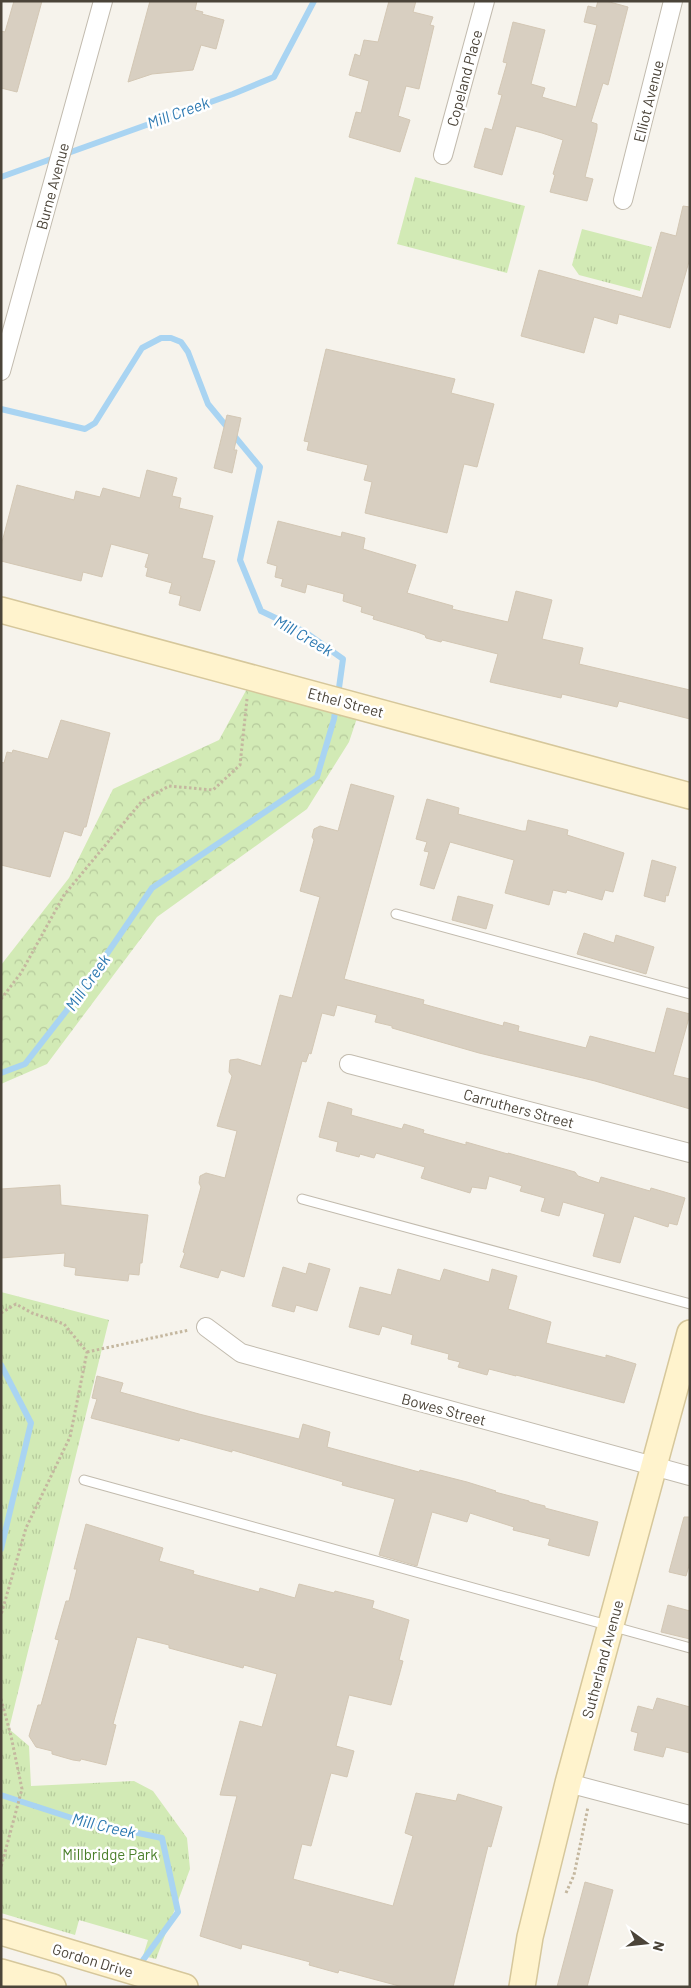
<svg xmlns="http://www.w3.org/2000/svg" width="691" height="1988" font-family="Barlow,sans-serif">
<style>
.forest{fill:url(#forest-crowns)}
.park{fill:url(#park-tufts)}
.lines{fill:none;stroke-linecap:round;stroke-linejoin:round}
.stream{stroke:#a9d4f2;stroke-width:6}
.building{fill:#d8cfc1;stroke:#d3c7b4}
.lane-casing{stroke:#c2bbae;stroke-width:11}
.street-casing{stroke:#c2bbae;stroke-width:20}
.secondary-casing{stroke:#d6c79b;stroke-width:28}
.path{stroke:#c4b79f;stroke-width:3;stroke-dasharray:2.5 2.5;stroke-linecap:butt}
.lane{stroke:#fff;stroke-width:9}
.street{stroke:#fff;stroke-width:18}
.secondary{stroke:#fff3cd;stroke-width:25}
.labels{text-anchor:middle;dominant-baseline:central;stroke-width:5;stroke-linejoin:round;paint-order:stroke}
.street-label{font-size:15px;fill:#4b4439;stroke:#fff}
.park-label{font-size:15px;fill:#4a7f2a;stroke:#fff}
.water-label{font-size:16px;font-style:italic;fill:#2e7ab2;stroke:#fff}
</style>
<defs>
<pattern id="forest-crowns" width="20" height="18" patternUnits="userSpaceOnUse" patternTransform="scale(1.25)"><rect width="20" height="18" fill="#d2eab5"/><path d="M2 6a3 3 0 1 1 6 0M12 15a3 3 0 1 1 6 0" fill="none" stroke="#b6ca9c"/></pattern>
<pattern id="park-tufts" width="24" height="20" patternUnits="userSpaceOnUse" patternTransform="scale(1.25)"><rect width="24" height="20" fill="#d2eab5"/><path d="M3 7l-1-3M5 7V3M7 7l1-3M15 17l-1-3M17 17v-4M19 17l1-3" fill="none" stroke="#b6ca9c"/></pattern>
</defs>
<rect width="100%" height="100%" fill="#f6f3ec"/>
<path class="forest" d="M249,685L359,712L349,742L307,809L157,917L47,1064L1,1084V965L69,878L113,789L219,740Z"/>
<path class="park" d="M415,177L525,206L507,273L397,244Z
M582,229L652,247L640,291L579,275L572,265Z
M1,1292L109,1320L9,1729L29,1746L31,1786L134,1781L153,1791L187,1838L190,1869L156,1959L143,1956L148,1940L79,1920L75,1935L1,1913Z"/>
<g class="lines">
<path class="stream" d="M1,177L233,94L274,77L314,1
M1,409L85,429L95,423L142,348L161,338H171L181,342L188,352L208,404L260,467L240,560L261,611L305,632L343,659L338,695
M1,1073L25,1064L78,996L152,888L317,777L334,719L336,705
M1,1365L31,1423L1,1549
M1,1795L81,1821L162,1838L178,1912L138,1967"/>
</g>
<path class="building" d="M14,1H42L17,92L1,88V31L5,32Z
M150,1H197L195,10L203,12L202,14L224,20L216,49L201,45L193,70L152,74L128,82Z
M389,1H416L413,12L433,17L430,25L434,26L419,89L406,86L398,116L410,120L400,152L349,137L356,112L361,113L369,81L349,75L355,54L360,56L364,40L378,42Z
M598,1H606L628,7L608,85L603,83L591,122L597,124V129L585,177L593,179L587,201L550,192L555,175L553,174L563,140L542,133L516,126L502,175L474,167L485,128L492,130L502,95L498,94L507,63L503,62L513,22L545,30L531,84L545,88L542,97L576,107L597,25L584,22L588,6L596,8Z
M683,206L690,207V258L670,328L619,314L617,324L594,317L584,353L521,336L539,270L642,298L661,232L676,236Z
M326,349L455,379L451,393L494,404L477,467L464,464L447,533L365,513L372,482L364,480L368,465L307,450L309,442L304,441Z
M227,415L241,418L234,450H237L232,473L214,468Z
M147,470L177,478L172,496L181,498L179,508L213,516L202,558L215,561L200,611L179,605L181,596L169,593L172,583L146,576L148,568L145,567L149,554L111,544L102,577L83,572L81,581L1,561V546L17,485L74,500L76,491L100,497L103,488L140,498Z
M278,521L341,537L342,532L365,538L363,549L416,565L407,593L453,606L452,609L508,622L516,591L552,600L542,639L583,648L579,664L690,690V719L619,701L617,707L562,694L561,698L490,682L498,654L442,640L441,642L426,638L425,635L417,632L373,619L374,616L361,612L362,607L343,601L344,594L307,584L305,593L281,586L283,579L275,577L277,566L267,563Z
M61,720L110,733L86,827H84L81,836L64,831L50,877L1,865V762L4,763L7,752L12,753L13,750L48,759Z
M351,784L394,796L344,979L424,1000L423,1004L503,1026L504,1022L519,1026L518,1031L586,1048L590,1036L655,1053L667,1008L690,1014L673,1075L690,1079V1109L595,1081L479,1053L392,1028V1026L375,1022L377,1015L337,1005L334,1016L322,1013L311,1054L309,1053L306,1062L302,1061L244,1277L221,1270L218,1278L180,1267L185,1253L183,1252L201,1187L199,1183L200,1176L206,1173L225,1178L237,1131L217,1126L232,1076L229,1072L230,1060L238,1059L261,1066L280,995L292,998L320,897L300,891L314,840L312,837L314,829L320,826L338,831Z
M427,799L459,808L458,814L522,831H526L528,820L568,830L567,835L624,853L613,892L605,890L602,900L567,890L566,893L553,890L549,905L505,893L514,860L450,842L434,889L420,885L429,852L424,851L427,842L416,839Z
M652,860L676,867L668,896L666,895L665,902L644,896Z
M458,896L493,905L486,929L452,920Z
M584,933L614,943L616,935L654,947L646,974L577,954Z
M328,1102L352,1109L351,1115L402,1129L404,1124L424,1130L423,1133L466,1145V1142L508,1154V1153L575,1172L578,1176L599,1183L601,1177L650,1191L651,1188L685,1198L677,1225L669,1223L668,1227L634,1216L620,1263L593,1256L605,1214L563,1202L559,1216L541,1211L545,1198L520,1191L522,1186L489,1176L486,1189L472,1187L470,1193L421,1178L425,1167L376,1153L374,1158L360,1154L359,1157L336,1151L338,1142L319,1137Z
M60,1185L61,1205L148,1215L142,1263H140L139,1275L129,1274L128,1281L75,1275L76,1268L64,1266L65,1253L1,1258V1189Z
M309,1263L330,1269L317,1311L296,1305L294,1312L272,1306L283,1267L306,1274Z
M398,1269L440,1281L444,1269L489,1282L492,1269L517,1276L508,1309L551,1322L546,1343L606,1358V1355L636,1364L624,1403L516,1375V1376L489,1369L487,1375L458,1367L460,1362L448,1359L449,1354L411,1344L413,1335L382,1326L379,1335L349,1327L360,1287L391,1295Z
M97,1376L123,1383L120,1392L199,1414L299,1439L303,1424L330,1432L327,1447L419,1472L420,1470L467,1482L496,1491L495,1492L529,1501V1502L545,1506V1508L598,1522L589,1556L548,1545L550,1539L513,1530L514,1527L470,1513L467,1522L432,1512L417,1566L379,1555L395,1499L342,1485L343,1482L232,1450V1452L180,1438L179,1441L91,1418L97,1399L92,1398Z
M684,1517H690V1562L686,1576L669,1572Z
M86,1524L163,1548L159,1561L194,1571L193,1574L259,1592L260,1588L295,1598L299,1584L334,1593L335,1591L374,1601L372,1608L409,1620L399,1660L403,1661L391,1705L349,1695L336,1746L354,1751L347,1777L331,1773L311,1846L302,1844L293,1879L393,1906L413,1836L405,1833L416,1793L456,1801L458,1794L502,1807L491,1847L488,1846L453,1987H403L339,1970L338,1973L309,1965L310,1962L242,1944L241,1949L200,1936L237,1796L220,1795L240,1721L262,1727L277,1674L244,1665L243,1668L169,1648V1645L137,1637L113,1724L116,1725L106,1765L81,1759L80,1761L73,1760L52,1754V1751L36,1747L29,1736L38,1705H41L59,1640L55,1639L66,1601H69L77,1569H74Z
M668,1605L690,1611V1639L661,1632Z
M657,1698L690,1707V1753L666,1747L663,1757L634,1750L638,1733L631,1731L638,1706L653,1710Z
M585,1882L613,1890L587,1987H557Z"/>
<g class="lines">
<g class="lane-casing">
<path id="lane" d="M396,914L690,994
M302,1199L690,1304
M84,1480L690,1648"/>
</g>
<g class="street-casing">
<path id="street" d="M443,155L485,1
M623,200L673,1
M1,371L103,1
M349,1064L690,1153
M206,1327L241,1353L690,1476
M568,1783L690,1815"/>
</g>
<g class="secondary-casing">
<path id="secondary" d="M1,610L690,796
M1,1932L185,1987
M1,1972L53,1987
M522,1987L530,1937L568,1783L690,1333"/>
</g>
<path class="path" d="M1,999L21,973L64,895L142,801L169,786L213,790L240,765L247,699
M1,1313L16,1304L32,1313L64,1324L87,1352L70,1437L26,1528L1,1615
M87,1352L189,1330
M1,1699L11,1736L22,1789L1,1867
M566,1893L574,1875L588,1807"/>
<use href="#lane" class="lane"/>
<use href="#street" class="street"/>
<use href="#secondary" class="secondary"/>
</g>
<g class="labels">
<g class="street-label">
<text transform="translate(464 78) rotate(-75)">Copeland Place</text>
<text transform="translate(648 101) rotate(-76)">Elliot Avenue</text>
<text transform="translate(52 186) rotate(-75)">Burne Avenue</text>
<text transform="translate(346 702) rotate(15)">Ethel Street</text>
<text transform="translate(519 1108) rotate(15)">Carruthers Street</text>
<text transform="translate(444 1409) rotate(15)">Bowes Street</text>
<text transform="translate(602 1659) rotate(-75)">Sutherland Avenue</text>
<text transform="translate(93 1960) rotate(17)">Gordon Drive</text>
</g>
<g class="park-label">
<text x="110" y="1854">Millbridge Park</text>
</g>
<g class="water-label">
<text transform="translate(178 112) rotate(-20)">Mill Creek</text>
<text transform="translate(304 635) rotate(30)">Mill Creek</text>
<text transform="translate(87 982) rotate(-55)">Mill Creek</text>
<text transform="translate(104 1825) rotate(13)">Mill Creek</text>
</g>
</g>
<rect width="691" height="1988" fill="none" stroke="#4b4439" stroke-width="5"/>
<g transform="translate(646 1943) rotate(105)" stroke="#ffffff" stroke-width="4" paint-order="stroke">
<path d="M0-4L9 19L0 12L-9 19Z" fill="#4b4439"/>
<text y="-8" font-size="14" font-weight="bold" text-anchor="middle" fill="#4b4439">N</text>
</g>
</svg>
